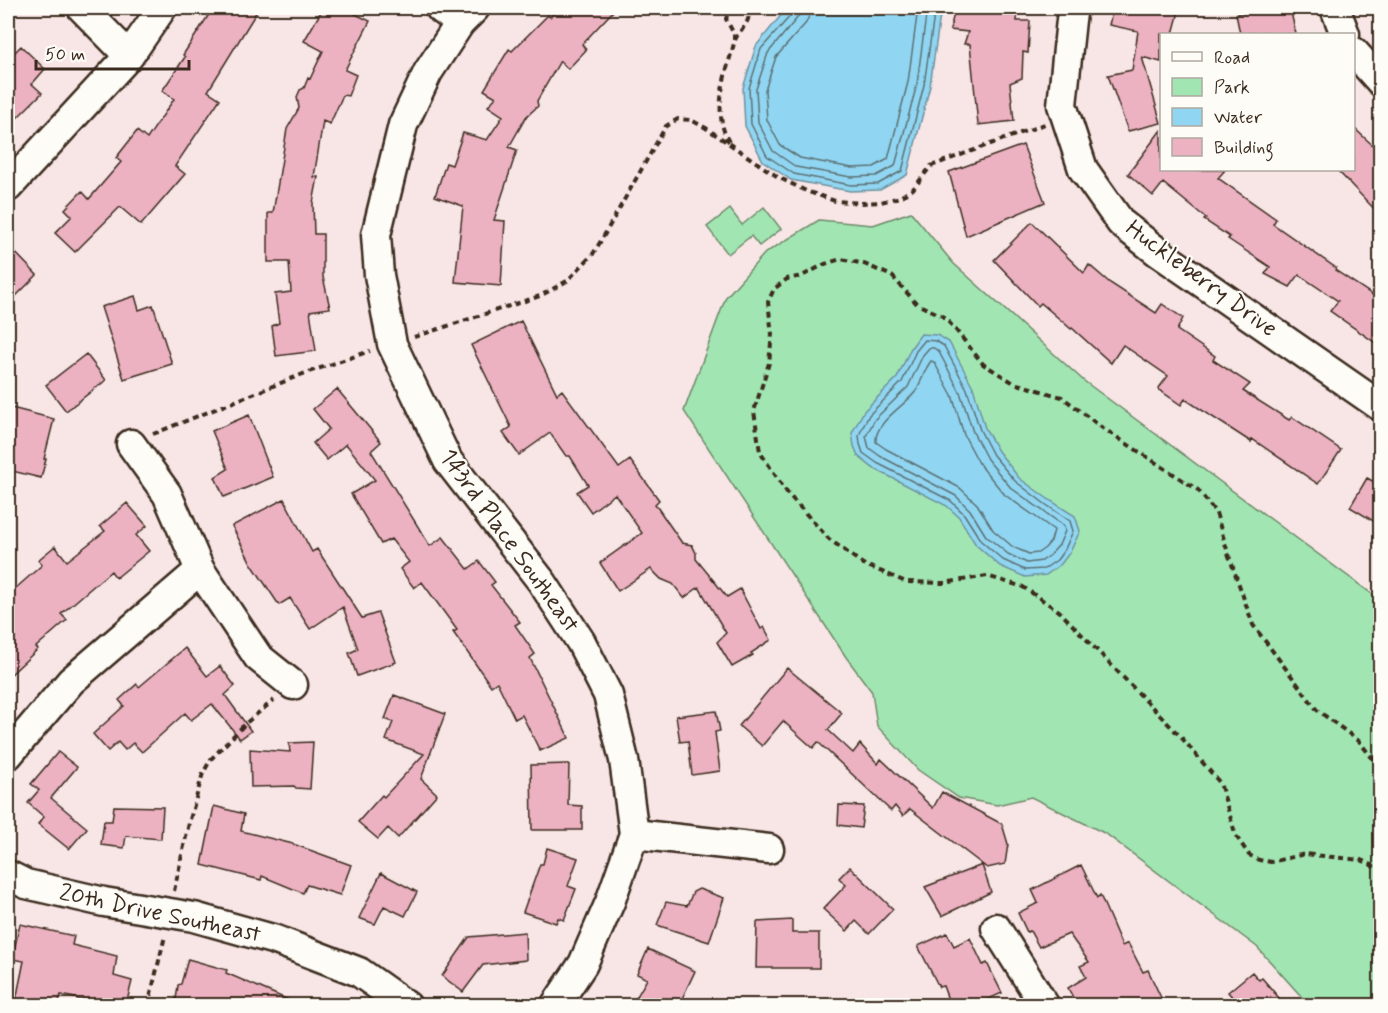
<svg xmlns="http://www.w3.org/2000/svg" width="1388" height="1013" font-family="Mynerve,sans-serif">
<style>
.green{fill:#a1e6b2;stroke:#6e8868;stroke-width:1.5}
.water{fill:#90d6f2;stroke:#6e919d;stroke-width:1.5}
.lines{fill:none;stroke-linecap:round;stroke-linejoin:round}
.shore{stroke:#5d6f73;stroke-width:1.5}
.building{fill:#ecb2c2;stroke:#3b2a1e;stroke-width:1.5}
.minor-casing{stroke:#3b2a1e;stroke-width:33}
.path{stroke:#3b2a1e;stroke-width:4;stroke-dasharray:6 4.5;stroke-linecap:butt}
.minor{stroke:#fdfcf7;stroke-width:28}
.labels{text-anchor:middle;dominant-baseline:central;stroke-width:4.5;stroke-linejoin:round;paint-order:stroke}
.street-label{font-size:24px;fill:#3b2a1e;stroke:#fdfcf7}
</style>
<rect width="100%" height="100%" fill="#f8e6e7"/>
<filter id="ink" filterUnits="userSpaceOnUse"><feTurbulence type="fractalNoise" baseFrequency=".0167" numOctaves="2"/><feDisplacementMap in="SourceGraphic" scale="12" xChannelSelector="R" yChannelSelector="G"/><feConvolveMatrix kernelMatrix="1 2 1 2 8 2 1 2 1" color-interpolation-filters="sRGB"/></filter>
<g filter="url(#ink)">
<path class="green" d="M764,207L781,229L759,246L751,236L728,254L707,227L730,209L742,225Z
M911,212L953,263L1084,381L1380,600V1005H1309L1257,947L1106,834L1031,797L997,805L959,798L918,770L877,726L872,692L846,657L684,411L726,297L765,253L819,220L873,225Z"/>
<path class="water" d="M790,8H941L930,86L907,175L880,190L850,191L791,180L763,161L745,126L743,88L756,46L782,14Z
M921,334L937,335L949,342L973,387L985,428L998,451L1019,478L1048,499L1075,516L1080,531L1070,552L1061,564L1046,575L1025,577L1000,566L976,545L959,517L947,506L873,468L858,456L854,446L852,433L864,411L897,378L911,348Z"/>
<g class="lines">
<path class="shore" d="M793,8L792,14L761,49L749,88L751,124L767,156L794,174L851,185L878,184L902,171L924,85L935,8
M801,8L798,17L768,53L756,89L758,122L773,151L796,167L851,177L876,176L895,166L917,84L927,8
M810,8L809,16L806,23L776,57L765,90L767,120L780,145L800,158L852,168L874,167L888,159L908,82L918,8
M925,340L936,341L944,346L967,389L980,430L993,455L1015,481L1045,504L1070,521L1073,531L1065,549L1057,560L1044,569L1025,570L1003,560L981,541L964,514L951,501L877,463L863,453L860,444L859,435L869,415L902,382L916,351Z
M929,348H934L939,352L960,392L973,432L987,459L1011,488L1064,526L1065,531L1059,545L1051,554L1042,561L1027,563L1008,554L986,536L970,510L956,496L880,456L869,448L866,436L875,419L908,387L923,355Z
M931,361L934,362L952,395L964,435L980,465L1005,495L1054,530L1051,541L1045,548L1038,553L1029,554L1013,547L993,530L977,504L960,488L886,449L876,442C874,422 906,405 916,391C922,381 924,370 931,361Z"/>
</g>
<path class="building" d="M213,8H259L208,91L220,99L175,166L185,174L141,225L120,207L75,252L55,233L72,216L65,209L82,191L89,199L121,162L116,158L137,131L147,139L174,99L162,91L185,57L183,55Z
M560,8H616L582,44L586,50L568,69L560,61L537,101L538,106L526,117L509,147L517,150L494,220L505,221L501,286L455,282L463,206L435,196L446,163L452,165L463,133L487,140L503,116L488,106L496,97L484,90L509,49L512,51L548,15L550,17Z
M972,8H1018L1017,21H1030L1028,53L1023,52L1022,78L1010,83L1014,121L978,125L970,44H964L968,32L950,30L955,9L972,12Z
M1113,8H1180L1173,34H1161V62L1142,57L1161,123L1128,131L1108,75L1132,70L1138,31L1109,25Z
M1271,8H1290L1296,34H1268L1267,32L1240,34L1236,14Z
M345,9L370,21L345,70L356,75L348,96L343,95L330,124L323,121L314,177H318L313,203L314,234H323V277L330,308L310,311L316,351L276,356L272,326L279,323L275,294L291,292L289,262H268V213H273L287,129L299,108L297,97L300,90L304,88L308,78L310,79L323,51L304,41L322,10L330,14Z
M21,46L45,69L32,84L42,93L15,120L8,112V59Z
M1353,127L1380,152V215L1337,170H1353Z
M1161,130V170H1225L1218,178L1276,219L1273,224L1336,268L1335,270L1380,300V346L1330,311L1338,301L1299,275L1290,287L1265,274L1270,267L1228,239L1230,237L1204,220L1206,218L1163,183L1153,196L1128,174Z
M1023,145L1045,202L966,236L949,172Z
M1032,222L1084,273L1089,265L1110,283L1156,313L1162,304L1183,318L1177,330L1215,356L1213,360L1250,384L1243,391L1289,420L1292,417L1341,450L1318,484L1252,439L1251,442L1185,399L1181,405L1158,389L1168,376L1123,345L1111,363L1072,328L1071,329L1041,303L1038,306L994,260Z
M8,245L37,275L8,304Z
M135,296L139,310L153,305L172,364L124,379L101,307Z
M521,321L557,394L562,390L619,468L630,460L659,500L655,504L682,543L692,545L696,553V559L727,597L740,589L761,629L764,627L771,640L751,653L753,655L732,667L717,642L726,633L699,587L684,598L673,584L661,579L651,569L618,591L600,563L642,533L615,494L591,512L577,492L588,485L570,456H566L550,433L519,455L503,433L511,427L471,345Z
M86,354L106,380L66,411L46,385Z
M337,389L381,442L371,451L430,546L443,537L468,569L479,561L495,582L491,585L520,622L515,625L535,654L530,658L569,738L540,751L522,715L515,719L497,682L491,686L453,632L457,630L422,582L414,588L400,569L409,562L391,539L381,544L351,494L375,480L346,444L327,460L313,443L329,429L313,409Z
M8,407L54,419L44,459H46L41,478L8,470Z
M249,415L273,477L224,497L215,477L228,469L212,431Z
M1367,478L1380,485V525L1350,507Z
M284,499L312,552L317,549L362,618L378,613L396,662L357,676L349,653L358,649L343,607L310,629L290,598L279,605L251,563L232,526Z
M127,503L147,526L136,535L149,551L116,578L111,571L61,614L67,620L36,647L38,649L8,677V595L42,565L38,560L55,546L67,561L105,531L100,526Z
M185,648L207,676L220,666L235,686L225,695L251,731L240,739L212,704L191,720L185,713L142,752L133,743L125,750L118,742L108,751L93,734L124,706L119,700L137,684L139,687Z
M787,668L842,713L828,730L853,753L860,744L878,764L881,759L933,808L942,792L1002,824L1008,844L1005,864L987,868L910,809L903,816L895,806L891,811L818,742L813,748L783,721L762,746L739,726Z
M394,695L445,714L421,779L437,794L398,838L388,828L378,839L358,822L382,795L384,797L424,754L386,740L393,722L385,719Z
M716,711L720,731L715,732L720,771L692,775L688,741L680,742L676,716Z
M313,742L310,789L296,788L294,786L251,787L250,749L290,752L289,743Z
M58,752L77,767L51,798L87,828L69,849L38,824L44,817L28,803L39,790L31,784Z
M569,764L568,805L582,806V830H532L531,765Z
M839,805L864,806L861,828L838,825Z
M114,806L163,807L161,839L126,836L124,848L101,845L104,821H112Z
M214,806L244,814L241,831L293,844L351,865L340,895L307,885L303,893L262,876L261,880L202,865Z
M547,848L578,858L568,886L576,889L564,920L558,918L556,923L523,912L540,864H543Z
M982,865L991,892L942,916L925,887Z
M1081,865L1097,898L1100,895L1122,946L1128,943L1143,972L1148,970L1163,1002L1154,1005H1077L1068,988L1086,977L1080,966L1089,962L1069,934L1039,947L1030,931L1027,932L1018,913L1038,903L1032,890Z
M850,867L893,909L869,934L856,921L847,931L823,909L846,885L839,878Z
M381,873L417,892L405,916L384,906L375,924L359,918Z
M699,889L724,898L709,942L657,925L666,902L687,906L693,892Z
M792,920V933H819V968H756L757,922Z
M20,924L74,936L72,945L117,956L114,976L132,981L126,1005H105L61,995L58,1005H41L16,1000L24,961L12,959Z
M525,932L526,960L483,965L463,992L442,976L469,937Z
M947,933L954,946L970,938L983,965L987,963L1002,993L984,1001L986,1005H950L943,986L939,987L918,946Z
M648,949L695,971L679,1005H632L647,979L637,974Z
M188,959L227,970L226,973L300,1005H186L176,1000L178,985L181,984Z
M1252,972L1259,980L1262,978L1285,1005H1239L1228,992Z"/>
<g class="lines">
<g class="minor-casing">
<path id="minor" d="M82,8L129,56
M440,8L460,23
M475,8L460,23L428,72L403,125L376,235L379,275L392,344L448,461L542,582L581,642L608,695L624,760L634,834L610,902L583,964L555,1006
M1073,8L1071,20L1062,105L1083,169L1121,223L1158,252L1380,406
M1335,8L1345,34
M1354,52L1380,81
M8,187L129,56L162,8
M131,444L167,494L200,570L258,657L293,685
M8,755L71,681L200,570
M634,834L769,849
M8,875L26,884L104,902L194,917L276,940L359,972L407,1006
M996,928L1045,1006"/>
</g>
<path class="path" d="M733,8L729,10L726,19L734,34V40
M729,142C711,111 726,73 735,40C740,27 758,18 742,8
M414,337L540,296L567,281L593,254L602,239L666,126L678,119L691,120L706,128L778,177L806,191L835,201L862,203L881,202L900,197L913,189L931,166L1045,124
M153,434L303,374L370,351
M1380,768L1359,741L1317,710L1253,625L1228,553L1216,513L1198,490L1101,427L1062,397L1014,383L983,364L955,329L943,316L917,304L892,276L864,264L841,259L825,264L802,276L787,279L774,289L768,302L772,334L769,363L754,411L760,452L788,494L829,539L863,564L906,582L944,583L987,576L1023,587L1059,611L1181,737L1220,783L1236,836L1249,855L1259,860L1271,862L1305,854L1361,860L1370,864L1380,872
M174,891L189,823L203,773L211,759L246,723L274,700
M148,1006L165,936"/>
<use href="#minor" class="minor"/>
</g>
</g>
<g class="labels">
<g class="street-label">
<text transform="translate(1201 279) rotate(36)">Huckleberry Drive</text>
<text transform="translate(509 541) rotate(54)">143rd Place Southeast</text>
<text transform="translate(160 914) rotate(12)">20th Drive Southeast</text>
</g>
</g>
<rect width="1388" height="1013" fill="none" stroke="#fdfcf7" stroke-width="30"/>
<rect x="15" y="15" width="1358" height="983" fill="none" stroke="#3b2a1e" stroke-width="2" filter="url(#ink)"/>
<rect x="1160" y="33" width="195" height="138" fill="#fdfcf7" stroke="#afa8a0" stroke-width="1.5"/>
<rect x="1172" y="52" width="30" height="9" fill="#fdfcf7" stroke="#afa8a0" stroke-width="1.5"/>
<text x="1214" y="63" font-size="18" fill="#3b2a1e">Road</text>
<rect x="1172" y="78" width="30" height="18" fill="#a1e6b2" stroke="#afa8a0" stroke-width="1.5"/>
<text x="1214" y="93" font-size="18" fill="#3b2a1e">Park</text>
<rect x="1172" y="108" width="30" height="18" fill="#90d6f2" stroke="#afa8a0" stroke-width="1.5"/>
<text x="1214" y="123" font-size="18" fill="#3b2a1e">Water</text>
<rect x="1172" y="138" width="30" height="18" fill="#ecb2c2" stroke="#afa8a0" stroke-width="1.5"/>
<text x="1214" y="153" font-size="18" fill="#3b2a1e">Building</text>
<path d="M36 60v9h153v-9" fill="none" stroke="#3b2a1e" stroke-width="3"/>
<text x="45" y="60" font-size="18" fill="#3b2a1e" stroke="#fdfcf7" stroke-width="4.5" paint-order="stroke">50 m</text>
</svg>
